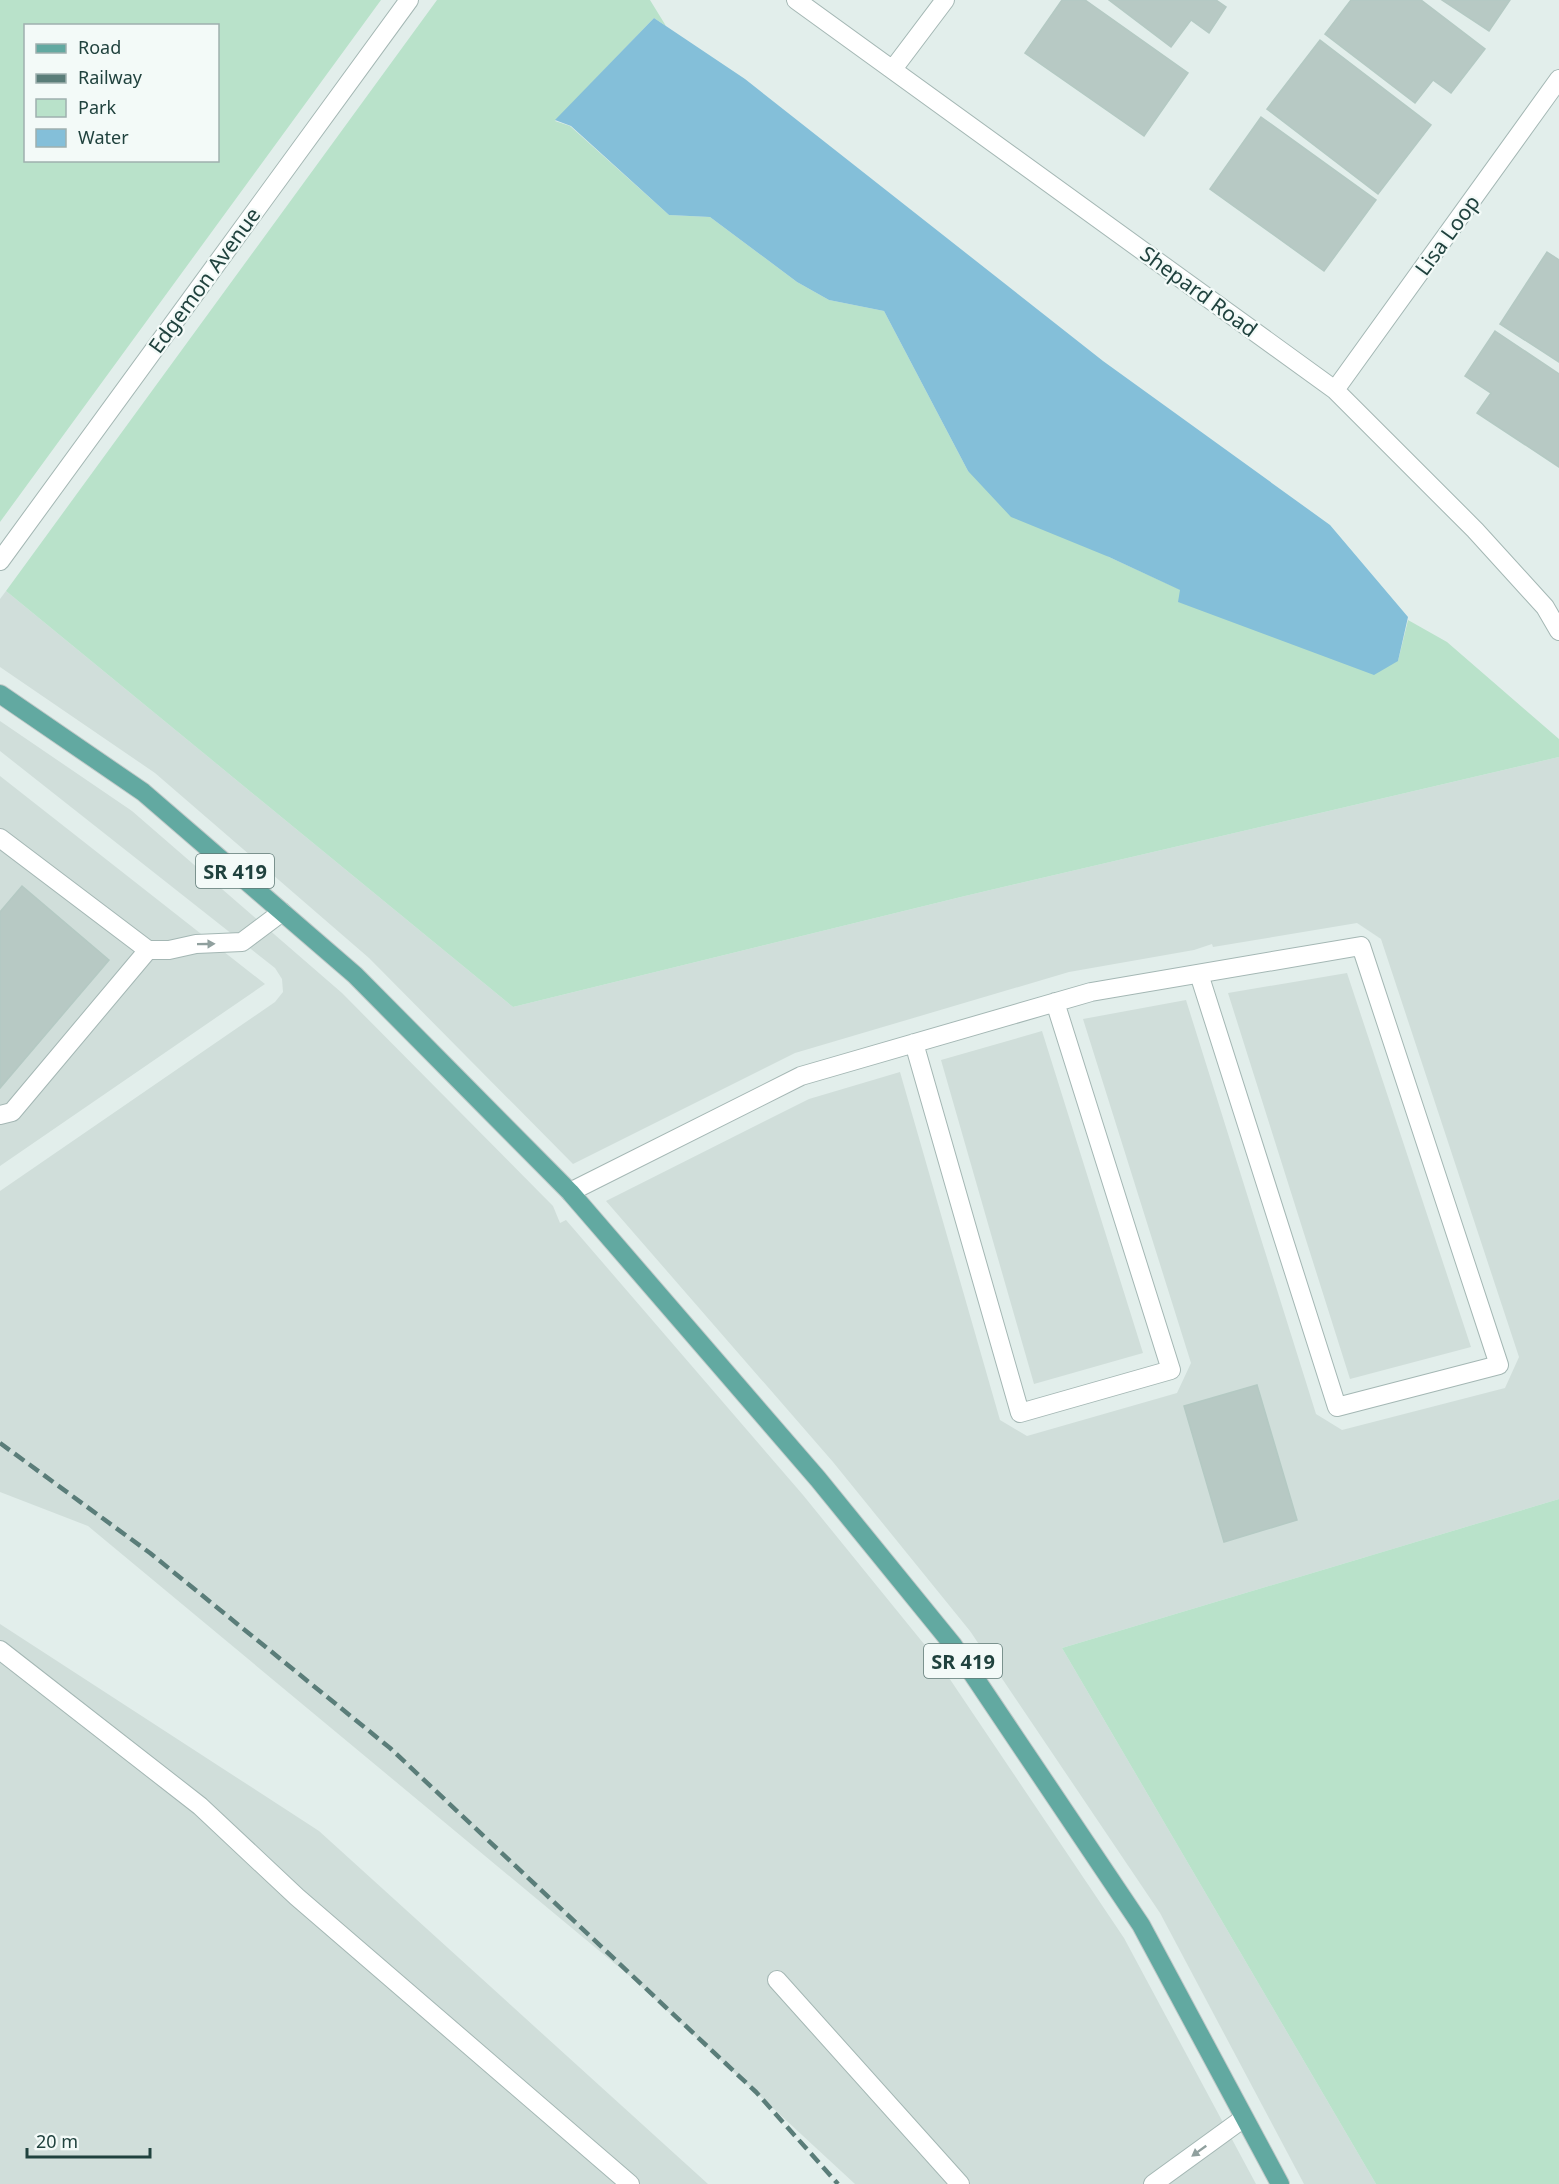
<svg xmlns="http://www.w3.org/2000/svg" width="1559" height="2184" font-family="'Noto Sans',sans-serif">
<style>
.built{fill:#d0deda}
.green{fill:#b9e2ca;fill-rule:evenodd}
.water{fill:#84bfd9}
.building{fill:#b7c9c4;stroke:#b4c9c3;stroke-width:1.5}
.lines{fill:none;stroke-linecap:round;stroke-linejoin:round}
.minor-casing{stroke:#a4b7b4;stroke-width:20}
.major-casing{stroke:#c1cac9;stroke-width:20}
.minor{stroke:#fff;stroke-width:18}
.major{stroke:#62a9a1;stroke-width:18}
.rail{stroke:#5a7d79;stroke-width:4.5;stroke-dasharray:12 6;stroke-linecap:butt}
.oneway{fill:#90a09e}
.labels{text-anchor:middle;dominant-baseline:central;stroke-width:4.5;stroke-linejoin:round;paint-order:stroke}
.shield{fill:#f3faf8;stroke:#5f7976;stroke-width:1.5}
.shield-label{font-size:20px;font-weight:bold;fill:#20423e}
.street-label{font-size:21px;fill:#20423e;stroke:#f3faf8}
</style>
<rect width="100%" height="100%" fill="#e2eeeb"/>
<path class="built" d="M6,591L513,1007L965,896L1559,757V1499L1062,1648L1376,2184H1304L1160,1913L970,1631L833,1462L606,1201L809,1099L900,1072L1000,1420L1027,1436L1177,1393L1191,1363L1083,1019L1186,1000L1316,1414L1342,1430L1505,1388L1519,1357L1381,939L1357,923L1213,947L1212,944L1194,950L1069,972L795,1053L573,1164L369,958L155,773L0,667V599Z
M0,721L132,811L342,993L553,1206L560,1223L566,1220L803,1495L937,1660L1124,1938L1256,2184H855L632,1978L88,1526L0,1492V1191L275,1002L283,992L282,979L275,968L0,751Z
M0,776L265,984L0,1166Z
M1347,973L1471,1347L1350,1379L1228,993Z
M1042,1031L1143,1353L1034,1384L941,1060Z
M0,1624L319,1831L708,2184H0Z"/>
<path class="green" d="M0,0H381L0,522ZM26,26H218V160H26Z
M437,0H650L666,26L654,18L555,121L570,126L669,215L710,217L797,282L829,300L884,311L968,471L1109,557L1181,590L1179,602L1398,661L1408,620L1447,642L1559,739V757L965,896L513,1007L6,591Z
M1559,1499V2184H1376L1062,1648Z"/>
<path class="water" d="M654,18L745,79L1103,361L1330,525L1408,617L1398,661L1374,675L1178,602L1180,590L1109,557L1011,517L968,471L884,311L829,300L797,282L710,217L669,215L571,126L555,120Z"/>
<path class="building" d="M1062,0H1085L1188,73L1144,136L1025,53Z
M1109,0H1216L1226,7L1209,33L1191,20L1171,47Z
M1351,0H1421L1485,49L1451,93L1433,80L1415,103L1325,34Z
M1442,0H1510L1489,31Z
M1320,40L1431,125L1378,194L1267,109Z
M1261,117L1376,200L1324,271L1210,189Z
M1547,252L1559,260V362L1500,324Z
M1495,331L1559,374V467L1477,413L1491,393L1465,376Z
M22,886L109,960L0,1088V912Z
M1257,1385L1297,1520L1224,1542L1184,1406Z"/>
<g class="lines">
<g class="minor-casing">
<path id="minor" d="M796,0L1335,390L1475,530L1545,607L1559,631
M893,69L945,0
M1335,390L1559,79
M0,561L409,0
M0,838L148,950H169L196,944L242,942L282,912
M914,1043L1020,1413L1171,1370L1055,1002
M0,1115L12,1112L148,950
M570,1192L801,1076L1091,992L1361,946L1499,1365L1337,1407L1199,974
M0,1650L200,1806L297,1897L630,2184
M777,1980L960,2184
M1153,2184L1244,2118"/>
</g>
<g class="major-casing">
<path id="major" d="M0,694L143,792L355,975L570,1192L818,1479L953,1645L1141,1925L1280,2184"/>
</g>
<use href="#minor" class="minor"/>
<use href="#major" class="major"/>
<path class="rail" d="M0,1443L150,1553L390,1748L756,2092L838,2184"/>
</g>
<defs><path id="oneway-solid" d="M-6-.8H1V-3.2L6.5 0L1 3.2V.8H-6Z" transform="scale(1.5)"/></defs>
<g class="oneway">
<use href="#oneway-solid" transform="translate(206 944) rotate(-1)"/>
<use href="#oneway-solid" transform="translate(1199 2151) rotate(144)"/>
</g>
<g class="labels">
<g class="shield">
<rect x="196" y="854" width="78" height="34" rx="4.5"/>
<rect x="924" y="1644" width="78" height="34" rx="4.5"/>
</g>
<g class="shield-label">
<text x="235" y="871">SR 419</text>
<text x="963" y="1661">SR 419</text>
</g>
<g class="street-label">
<text transform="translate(1447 235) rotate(-54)">Lisa Loop</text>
<text transform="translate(204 280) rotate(-54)">Edgemon Avenue</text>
<text transform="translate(1199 291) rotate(36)">Shepard Road</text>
</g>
</g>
<rect x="24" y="24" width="195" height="138" fill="#f3faf8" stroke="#9fb0ae" stroke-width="1.5"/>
<rect x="36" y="44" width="30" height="9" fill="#62a9a1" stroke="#9fb0ae" stroke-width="1.5"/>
<text x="78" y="54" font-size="18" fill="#20423e">Road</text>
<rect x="36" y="74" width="30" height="9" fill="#5a7d79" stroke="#9fb0ae" stroke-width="1.5"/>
<text x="78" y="84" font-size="18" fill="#20423e">Railway</text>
<rect x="36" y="99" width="30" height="18" fill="#b9e2ca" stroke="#9fb0ae" stroke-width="1.5"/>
<text x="78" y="114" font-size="18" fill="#20423e">Park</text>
<rect x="36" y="129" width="30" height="18" fill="#84bfd9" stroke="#9fb0ae" stroke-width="1.5"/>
<text x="78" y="144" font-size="18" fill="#20423e">Water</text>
<path d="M27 2148v9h123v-9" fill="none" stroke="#20423e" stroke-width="3"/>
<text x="36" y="2148" font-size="18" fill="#20423e" stroke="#f3faf8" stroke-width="4.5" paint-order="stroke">20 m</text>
</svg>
